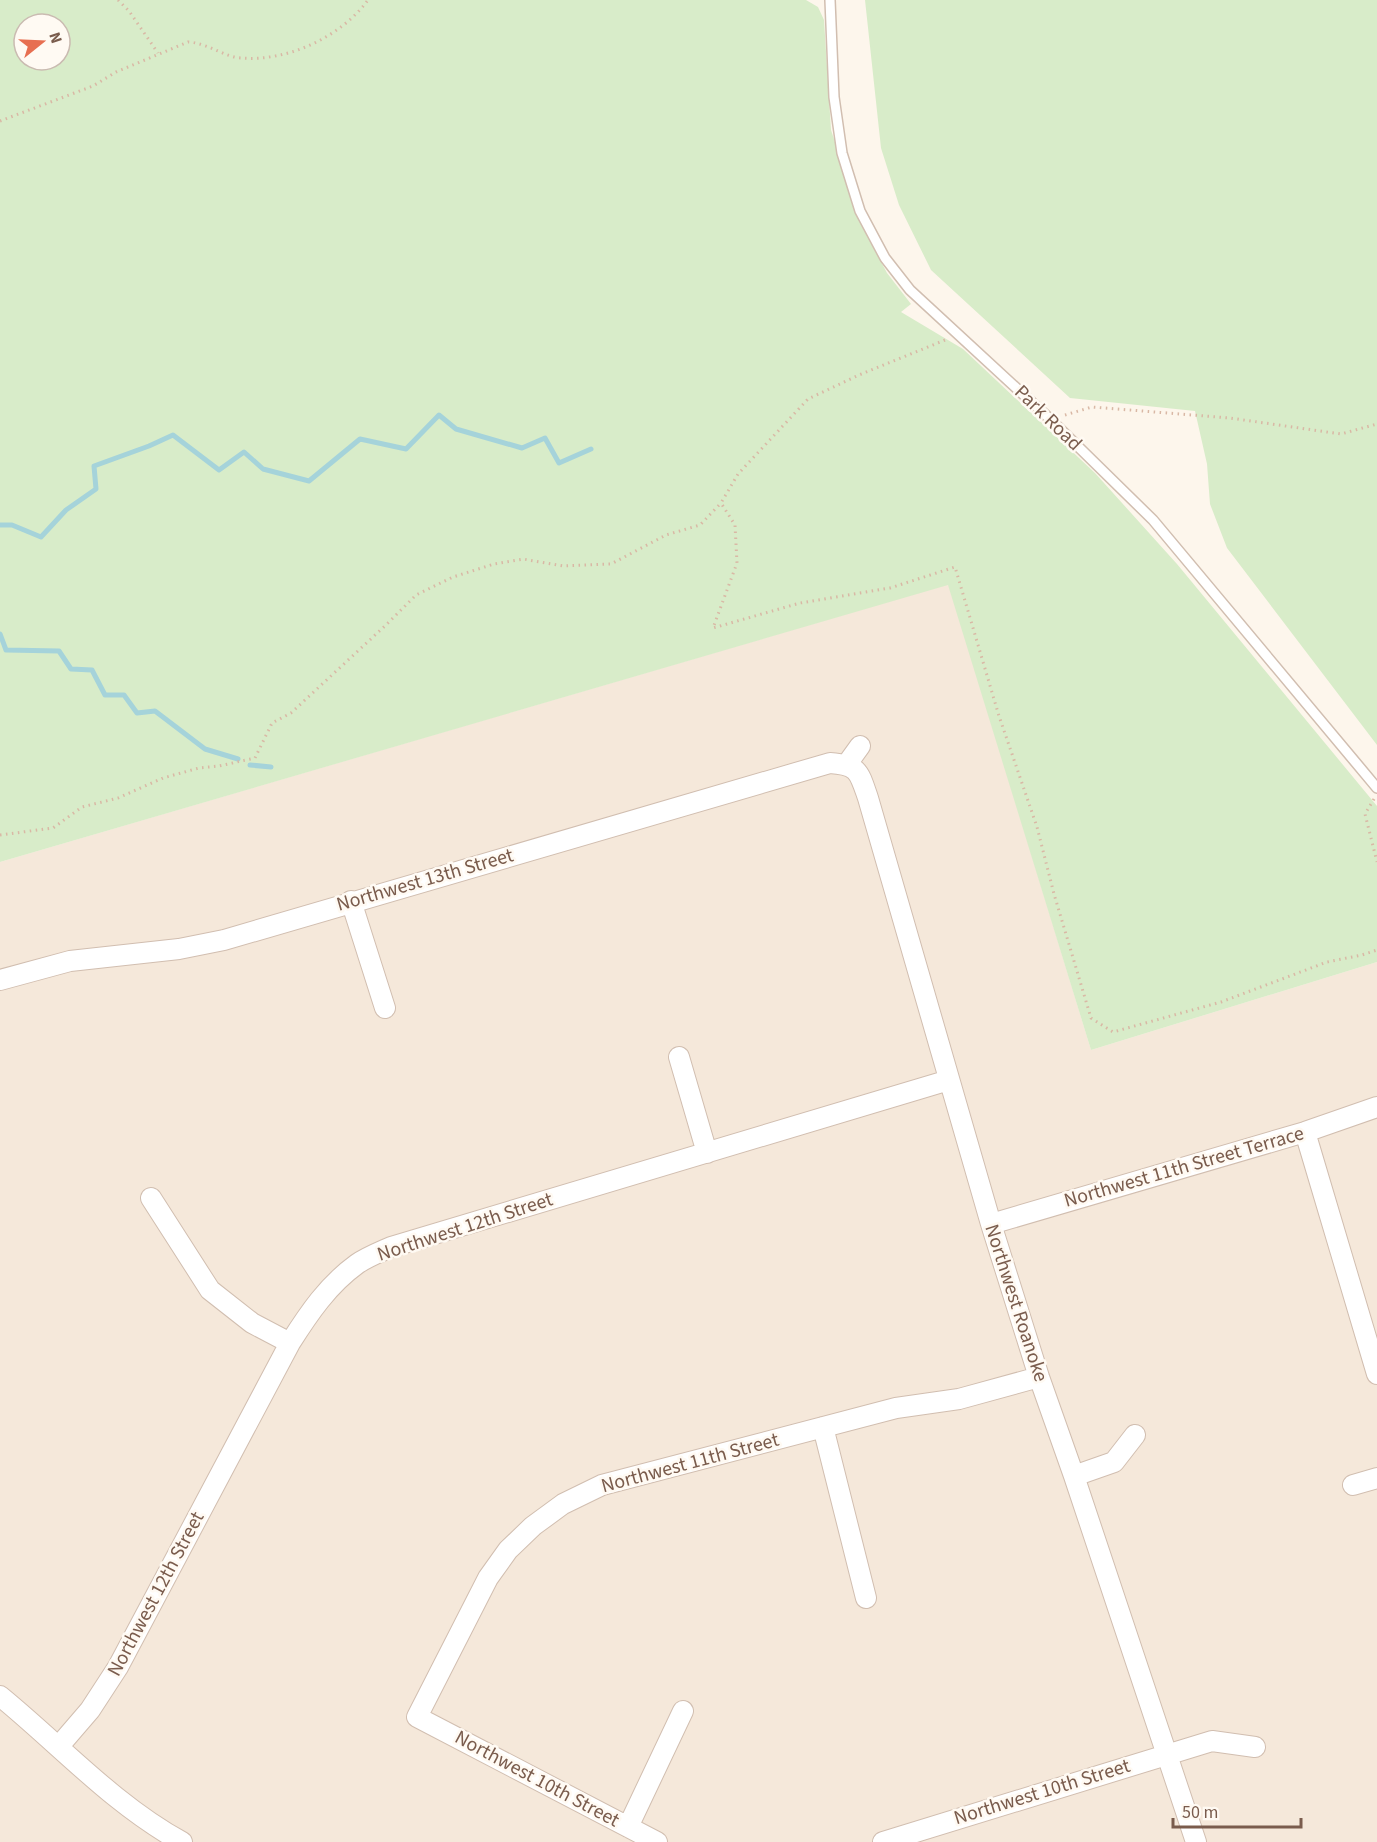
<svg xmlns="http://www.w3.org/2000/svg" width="1377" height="1842" font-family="'Source Sans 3',sans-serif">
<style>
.residential{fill:#f5e8da}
.green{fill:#d8ecc9;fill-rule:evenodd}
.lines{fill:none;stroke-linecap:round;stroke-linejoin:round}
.stream{stroke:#a5d3da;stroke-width:5}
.service-casing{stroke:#d1beb0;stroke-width:12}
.minor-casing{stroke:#d1beb0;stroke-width:22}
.path{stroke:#d9b8a5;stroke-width:3;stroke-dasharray:1.5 4.5;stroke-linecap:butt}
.service{stroke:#fff;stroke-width:9}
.minor{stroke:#fff;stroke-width:20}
.labels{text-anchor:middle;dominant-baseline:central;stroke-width:5;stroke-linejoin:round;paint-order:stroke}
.street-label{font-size:20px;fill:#7a5c4d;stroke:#fffaf3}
</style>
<rect width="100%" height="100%" fill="#fdf6ec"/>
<path class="residential" d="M949,584L1091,1050L1377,962V1842H0V862Z"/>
<path class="green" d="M0,0H806L818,7L824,20L831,130L864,230L887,273L911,304L901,312L963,349L1095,473L1177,564L1377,806V962L1091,1050L948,585L0,862ZM24,24H60V60H24Z
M865,0H1377V745L1227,548L1210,504L1207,464L1195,411L1070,398L931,270L899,205L881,148Z"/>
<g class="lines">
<path class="stream" d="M0,525H12L41,537L66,510L96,489L94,466L149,446L173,435L219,470L244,452L263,469L309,481L360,439L406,449L439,415L456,429L522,448L545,438L559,463L591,449
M0,634L6,650L59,651L71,669L92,670L105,695H124L137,713L155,711L205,749L238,759
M250,765L271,767"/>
<g class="service-casing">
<path id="service" d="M830,0L834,97L842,153L860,211L885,258L910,290L1051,420L1153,520L1377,788"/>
</g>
<g class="minor-casing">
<path id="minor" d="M847,764L860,746
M351,901L385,1008
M0,980L70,961L179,949L224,940L830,763C859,765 859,772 868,798L991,1224L1039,1377L1074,1476L1196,1842
M679,1057L707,1153
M1305,1132L1377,1374
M151,1198L210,1290L252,1323L290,1343
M991,1224L1305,1132L1377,1107
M823,1427L866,1598
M1074,1476L1114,1462L1135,1435
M1353,1485L1377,1478
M0,1696C60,1745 114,1805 182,1842
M59,1746L90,1710L118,1667L290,1343C309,1313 328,1285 357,1264C367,1257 380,1252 391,1247L949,1080
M628,1827L683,1711
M657,1842L417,1717L488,1578L508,1550L533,1526L563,1504L602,1485L896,1408L959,1399L1039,1377
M883,1842L1212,1741L1255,1747"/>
</g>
<path class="path" d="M118,0L129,11L158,53
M0,121L93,86L116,72L188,42C208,43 224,57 241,58C287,62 341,37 368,0
M945,340L859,375L808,399L738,474L721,503L735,525L737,563L713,628L800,603L890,588L955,567L999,716L1037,827L1054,894L1091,1018L1113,1032L1221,1002L1327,962L1362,955L1377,950
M1065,415L1092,407L1230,418L1341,434L1377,424
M1374,799L1365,814L1377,862
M0,835L53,828L82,807L118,798L163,778L199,768L219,766L255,758L272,723L291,713L387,624L416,595L453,577L494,564L523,559L563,566L611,564L666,535L700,525L721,503"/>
<use href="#service" class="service"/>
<use href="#minor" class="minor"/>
</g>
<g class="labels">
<g class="street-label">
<text transform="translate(1048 418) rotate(44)">Park Road</text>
<text transform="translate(425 880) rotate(-16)">Northwest 13th Street</text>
<text transform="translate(1184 1167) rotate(-16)">Northwest 11th Street Terrace</text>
<text transform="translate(465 1227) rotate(-18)">Northwest 12th Street</text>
<text transform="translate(1016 1303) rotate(72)">Northwest Roanoke</text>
<text transform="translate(690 1463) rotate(-15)">Northwest 11th Street</text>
<text transform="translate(156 1594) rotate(-62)">Northwest 12th Street</text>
<text transform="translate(537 1779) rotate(28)">Northwest 10th Street</text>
<text transform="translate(1042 1792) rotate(-17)">Northwest 10th Street</text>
</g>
</g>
<g transform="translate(42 42) rotate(72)"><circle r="28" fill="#fffaf3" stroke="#cabbb1" stroke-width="1.5"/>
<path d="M0-4.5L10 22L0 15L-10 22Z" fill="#e76f51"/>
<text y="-9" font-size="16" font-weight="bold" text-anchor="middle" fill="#7a5c4d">N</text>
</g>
<path d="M1173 1818v9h128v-9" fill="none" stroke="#7a5c4d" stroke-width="3"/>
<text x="1182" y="1818" font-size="18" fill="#7a5c4d" stroke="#fffaf3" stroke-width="4.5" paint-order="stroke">50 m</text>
</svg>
